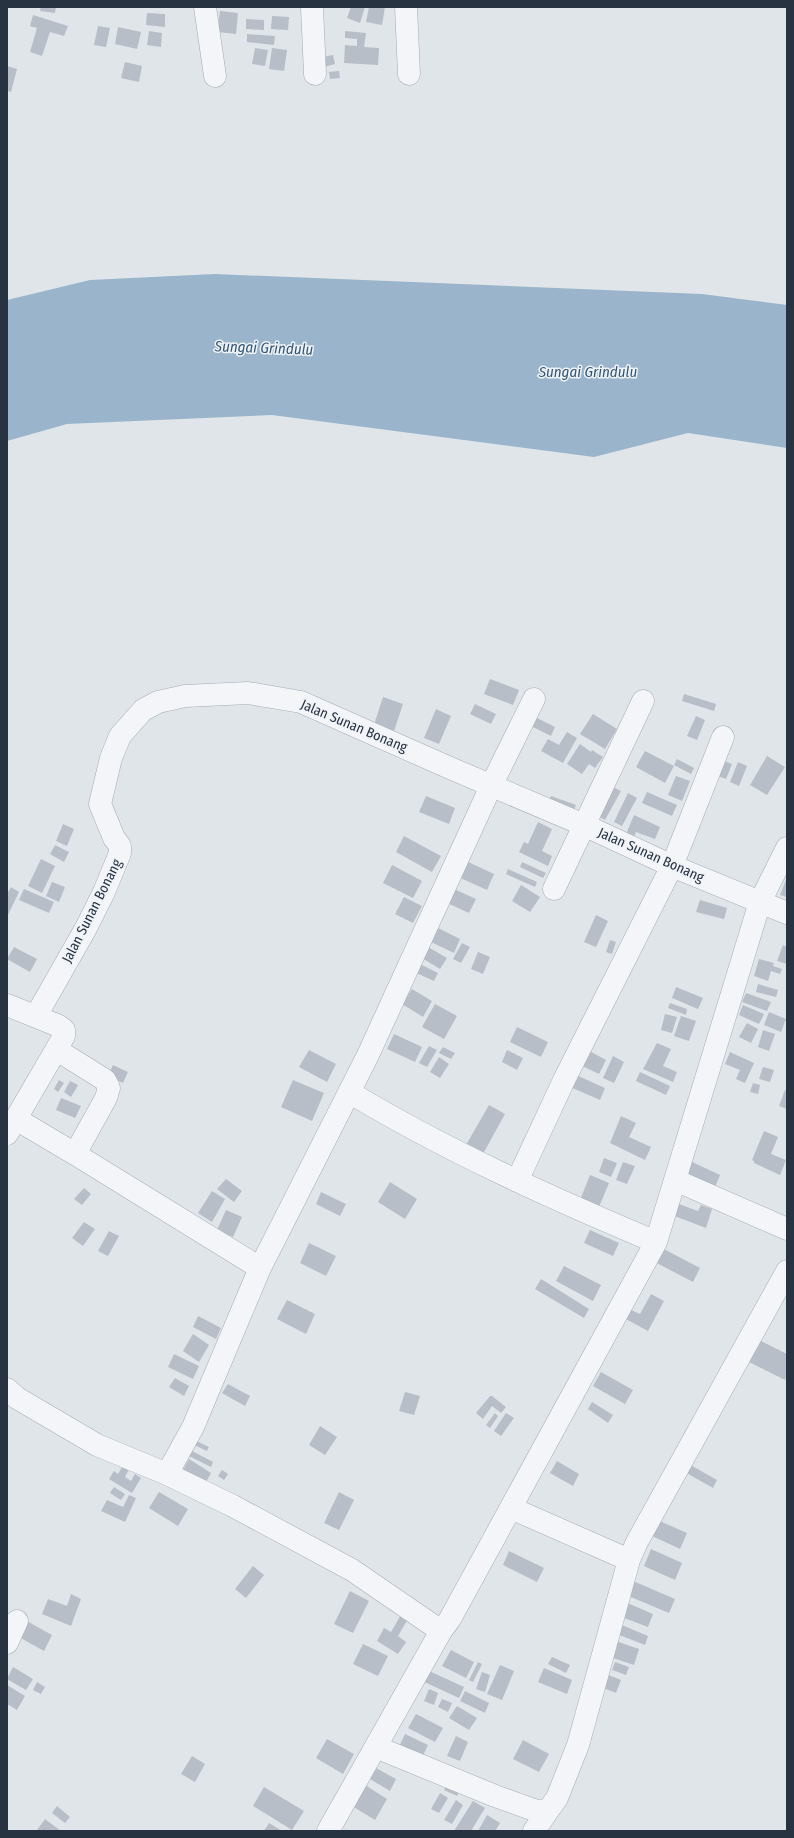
<svg xmlns="http://www.w3.org/2000/svg" width="794" height="1838" font-family="'Fira Sans Condensed',sans-serif">
<style>
.water{fill:#9ab5cb}
.building{fill:#b7bec7}
.lines{fill:none;stroke-linecap:round;stroke-linejoin:round}
.minor-casing{stroke:#a5acb4;stroke-width:23}
.minor{stroke:#f3f5f8;stroke-width:22}
.labels{text-anchor:middle;dominant-baseline:central;stroke-width:3;stroke-linejoin:round;paint-order:stroke}
.street-label{font-size:14px;fill:#283342;stroke:#f0f3f7}
.water-label{font-size:15px;font-style:italic;fill:#315577;stroke:#f0f3f7}
</style>
<rect width="100%" height="100%" fill="#e0e5ea"/>
<path class="water" d="M215,274L702,294L787,305V448L688,433L594,457L272,415L67,424L7,441V300L90,280Z"/>
<path class="building" d="M41,7H56L55,13L40,11Z
M351,7H365L360,23L347,18Z
M369,7H385L382,25L366,22Z
M220,11L238,13L236,34L217,32Z
M147,13L165,14V27L146,25Z
M33,15L68,26L64,36L50,32L42,56L30,52L37,28L30,26Z
M272,16L289,17L288,30L271,29Z
M246,19L264,20V30L246,29Z
M98,26L110,28L106,47L94,45Z
M118,27L141,32L137,49L115,44Z
M149,31L162,33L161,47L147,45Z
M345,31L366,33L364,47L379,48L378,65L344,63L345,45L357,46V39L345,38Z
M247,34L275,36L274,45L247,42Z
M255,48L268,50L265,66L252,64Z
M272,48L287,50L284,71L269,69Z
M333,55L335,64L320,68L318,58Z
M125,62L142,66L139,82L121,78Z
M7,66L17,69L11,92L7,91Z
M339,71L340,78L330,79L329,72Z
M490,679L519,690L513,705L484,694Z
M684,694L716,704L714,711L682,701Z
M383,697L403,704L393,734L373,728Z
M475,704L496,714L491,724L470,714Z
M436,709L451,716L439,744L424,738Z
M593,714L617,729L605,749L580,734Z
M696,716L705,720L697,740L687,736Z
M535,717L555,727L551,736L531,726Z
M567,732L577,738L563,763L541,751L548,739L559,745Z
M580,744L591,752L592,750L603,757L595,768L589,764L582,774L567,764Z
M645,751L674,766L665,783L636,767Z
M767,756L785,767L767,795L750,785Z
M677,759L694,768L691,774L674,765Z
M722,760L732,764L726,779L715,775Z
M738,762L747,766L739,786L730,782Z
M676,776L690,781L682,801L668,795Z
M609,785L621,791L605,820L594,814Z
M647,792L677,805L672,816L642,803Z
M628,793L637,798L622,826L614,822Z
M426,796L455,808L449,824L419,812Z
M551,796L576,805L571,816L547,806Z
M634,815L660,827L655,839L636,832L632,842L624,839Z
M538,822L552,829L542,851L552,856L548,866L519,852L524,842L528,844Z
M63,824L74,829L67,846L56,841Z
M404,836L441,856L432,872L396,852Z
M55,845L69,852L64,862L50,854Z
M41,859L55,866L42,893L28,886Z
M464,860L494,874L487,890L456,876Z
M522,862L546,873L543,878L520,867Z
M392,865L422,881L413,898L383,883Z
M508,869L537,882L535,887L506,874Z
M786,880L787,881V897L780,895Z
M52,882L65,887L59,902L46,896Z
M521,885L540,897L530,912L512,901Z
M11,887L19,892L7,917V894Z
M24,889L54,902L49,913L19,900Z
M454,889L476,899L469,913L447,903Z
M404,897L422,906L413,923L395,914Z
M700,900L727,908L724,919L696,912Z
M596,915L608,921L596,947L584,942Z
M438,928L460,939L454,953L431,942Z
M610,940L616,942L612,954L606,952Z
M462,943L470,947L461,963L453,959Z
M783,945L787,947V964L777,961Z
M14,947L37,959L30,972L7,959Z
M428,947L447,958L440,969L422,958Z
M478,952L490,957L483,974L471,969Z
M759,959L774,963L773,966L782,969L780,974L771,971L768,981L754,976Z
M418,963L438,973L434,981L414,972Z
M758,984L778,990L776,997L756,992Z
M676,987L703,998L698,1009L672,998Z
M412,989L432,1001L423,1017L402,1004Z
M746,993L771,1002L767,1011L742,1002Z
M670,1003L687,1009L686,1015L668,1008Z
M435,1004L457,1016L444,1039L422,1027Z
M743,1005L764,1014L759,1024L739,1015Z
M769,1012L786,1019L781,1032L764,1025Z
M665,1014L677,1017L672,1033L661,1030Z
M681,1016L696,1021L689,1041L674,1036Z
M747,1023L758,1029L751,1043L739,1037Z
M517,1027L548,1042L541,1057L510,1042Z
M763,1030L775,1034L769,1051L758,1047Z
M394,1034L422,1047L415,1062L387,1049Z
M657,1043L671,1049L663,1066L677,1072L673,1082L643,1069Z
M429,1046L437,1050L427,1067L419,1063Z
M443,1047L455,1053L451,1059L439,1053Z
M584,1048L606,1060L599,1074L576,1063Z
M309,1050L336,1064L327,1082L299,1067Z
M507,1050L523,1058L517,1070L502,1062Z
M730,1052L754,1063L745,1083L736,1079L740,1070L725,1064Z
M613,1056L624,1062L614,1083L603,1078Z
M439,1057L449,1064L440,1078L430,1072Z
M113,1065L128,1072L123,1083L108,1076Z
M763,1067L774,1070L770,1082L759,1079Z
M640,1072L670,1086L666,1095L636,1081Z
M574,1074L605,1088L600,1100L568,1086Z
M59,1080L64,1083L58,1092L54,1089Z
M293,1080L324,1093L312,1121L281,1107Z
M70,1081L78,1085L71,1097L64,1092Z
M753,1083L760,1085L758,1094L750,1092Z
M785,1090L787,1091V1109L779,1106Z
M61,1098L81,1106L75,1118L56,1110Z
M489,1105L505,1114L483,1154L466,1145Z
M621,1116L636,1123L629,1137L651,1147L645,1160L610,1143Z
M764,1131L778,1137L771,1154L786,1160L780,1175L754,1163V1161L752,1160Z
M604,1158L617,1163L611,1177L599,1172Z
M688,1160L720,1175L714,1190L681,1176Z
M623,1162L635,1166L627,1184L616,1180Z
M590,1175L609,1183L599,1207L580,1200Z
M226,1179L242,1191L234,1202L217,1189Z
M390,1182L417,1199L405,1219L378,1202Z
M84,1188L91,1194L82,1205L74,1199Z
M212,1191L225,1199L212,1222L198,1213Z
M321,1192L346,1204L340,1216L316,1204Z
M676,1203L698,1211L701,1205L712,1209L706,1228L672,1215Z
M226,1210L242,1217L233,1237L217,1230Z
M84,1222L95,1229L83,1246L72,1238Z
M590,1230L619,1243L613,1256L584,1243Z
M109,1231L119,1236L108,1256L98,1251Z
M309,1243L336,1256L326,1276L300,1263Z
M658,1246L700,1268L693,1282L651,1260Z
M564,1266L601,1285L593,1301L556,1281Z
M541,1279L589,1309L584,1318L535,1289Z
M651,1294L664,1301L648,1331L624,1318L629,1309L640,1314Z
M287,1300L315,1314L306,1334L277,1319Z
M198,1316L221,1328L216,1339L193,1327Z
M193,1334L209,1345L199,1362L183,1351Z
M753,1337L787,1354V1375L785,1380L743,1359Z
M174,1354L199,1366L193,1379L168,1367Z
M601,1372L633,1390L625,1404L593,1386Z
M175,1378L189,1386L184,1396L169,1387Z
M228,1384L250,1396L245,1406L222,1393Z
M405,1392L420,1396L414,1415L399,1411Z
M490,1396H492L506,1407L501,1413L492,1406L483,1419L476,1413Z
M592,1402L613,1415L608,1423L588,1409Z
M495,1413L498,1416L490,1428L486,1425Z
M506,1413L514,1418L501,1436L494,1431Z
M320,1426L337,1437L325,1455L309,1445Z
M192,1439L209,1447L207,1451L190,1443Z
M192,1451L213,1462L211,1467L189,1456Z
M189,1459L211,1473L205,1484L183,1470Z
M557,1461L579,1474L573,1486L550,1473Z
M687,1463L717,1480L713,1488L683,1471Z
M123,1465L129,1469L125,1477L131,1481L135,1474L141,1478L132,1493L109,1479L114,1471L118,1474Z
M222,1470L228,1474L224,1480L218,1476Z
M114,1487L125,1494L121,1500L110,1493Z
M159,1492L188,1509L178,1526L149,1508Z
M339,1492L354,1500L339,1530L324,1523Z
M129,1495L136,1498L125,1522L101,1511L107,1500L123,1507Z
M655,1519L687,1533L680,1549L648,1534Z
M651,1549L682,1563L675,1580L644,1566Z
M509,1551L544,1568L537,1582L503,1565Z
M253,1566L264,1575L246,1598L235,1589Z
M633,1581L675,1599L669,1613L626,1595Z
M350,1591L369,1601L353,1633L334,1624Z
M71,1594L81,1599L71,1626L42,1614L48,1599L67,1606Z
M625,1602L653,1614L648,1627L619,1616Z
M402,1613L409,1617L398,1636L406,1642L398,1654L377,1641L384,1628L391,1632Z
M25,1620L52,1635L44,1651L17,1636Z
M617,1623L648,1636L645,1645L614,1633Z
M610,1639L639,1649L634,1665L604,1655Z
M363,1644L388,1656L378,1676L353,1664Z
M451,1650L474,1662L466,1678L442,1666Z
M552,1657L570,1665L566,1673L548,1664Z
M478,1662L482,1664L473,1682L469,1680Z
M615,1662L629,1667L626,1675L612,1670Z
M500,1665L514,1671L502,1700L487,1694Z
M13,1667L33,1679L26,1690L7,1679Z
M544,1668L572,1680L567,1694L538,1682Z
M427,1670L464,1687L459,1698L422,1681Z
M482,1672L490,1675L485,1692L476,1689Z
M606,1674L621,1680L616,1693L601,1687Z
M37,1682L45,1687L41,1694L33,1690Z
M7,1685L25,1696L17,1710L7,1704Z
M429,1689L438,1693L434,1705L424,1701Z
M465,1691L489,1703L485,1713L460,1701Z
M442,1699L452,1703L448,1712L438,1707Z
M457,1706L477,1718L469,1730L449,1718Z
M416,1714L443,1728L435,1742L408,1728Z
M405,1734L428,1745L421,1760L398,1749Z
M456,1736L468,1742L460,1761L447,1756Z
M327,1739L354,1754L343,1774L316,1758Z
M523,1740L549,1754L539,1772L513,1759Z
M192,1756L205,1764L195,1782L181,1774Z
M376,1768L396,1779L390,1791L370,1779Z
M448,1782L461,1788L457,1796L444,1790Z
M365,1785L387,1799L375,1820L352,1806Z
M264,1787L304,1811L292,1830L253,1806Z
M440,1793L448,1798L439,1813L431,1809Z
M456,1800L463,1805L452,1824L444,1820Z
M473,1801L485,1808L471,1831H454Z
M57,1806L70,1817L65,1823L52,1813Z
M487,1815L500,1823L495,1831H478Z
M45,1819L61,1831L37,1830Z
M269,1823L282,1831H264Z"/>
<g class="lines">
<g class="minor-casing">
<path id="minor" d="M205,7L215,76
M312,7L315,74
M406,7L409,74
M554,889L643,701
M7,1005L59,1026L64,1030V1036L7,1134
M36,1016L86,928L104,892L120,853V846L114,838L100,804L111,758L120,736L143,710L158,702L185,696L248,693L301,702L450,768L584,825L672,866L787,913
M57,1050L105,1080L109,1088L106,1098L75,1154L260,1268
M349,1092C447,1151 551,1198 656,1242
M16,1119L75,1154
M675,1180L787,1229
M517,1181L565,1078L672,866L723,737
M7,1389L17,1398L97,1445L167,1474L233,1506L352,1570L441,1631
M167,1474L193,1427L260,1268L368,1055L491,786L534,699
M511,1508L629,1560L637,1542L787,1271
M7,1643L17,1621
M376,1747L495,1796L540,1812L549,1809L557,1798L578,1745L629,1560
M328,1831L441,1631L450,1619L656,1242L760,902L787,848
M534,1831L549,1809"/>
</g>
<use href="#minor" class="minor"/>
</g>
<g class="labels">
<g class="street-label">
<text transform="translate(354 726) rotate(23)">Jalan Sunan Bonang</text>
<text transform="translate(651 855) rotate(24)">Jalan Sunan Bonang</text>
<text transform="translate(92 911) rotate(-63)">Jalan Sunan Bonang</text>
</g>
<g class="water-label">
<text transform="translate(264 348) rotate(2)">Sungai Grindulu</text>
<text x="588" y="372">Sungai Grindulu</text>
</g>
</g>
<rect width="794" height="1838" fill="none" stroke="#283342" stroke-width="16"/>
</svg>
